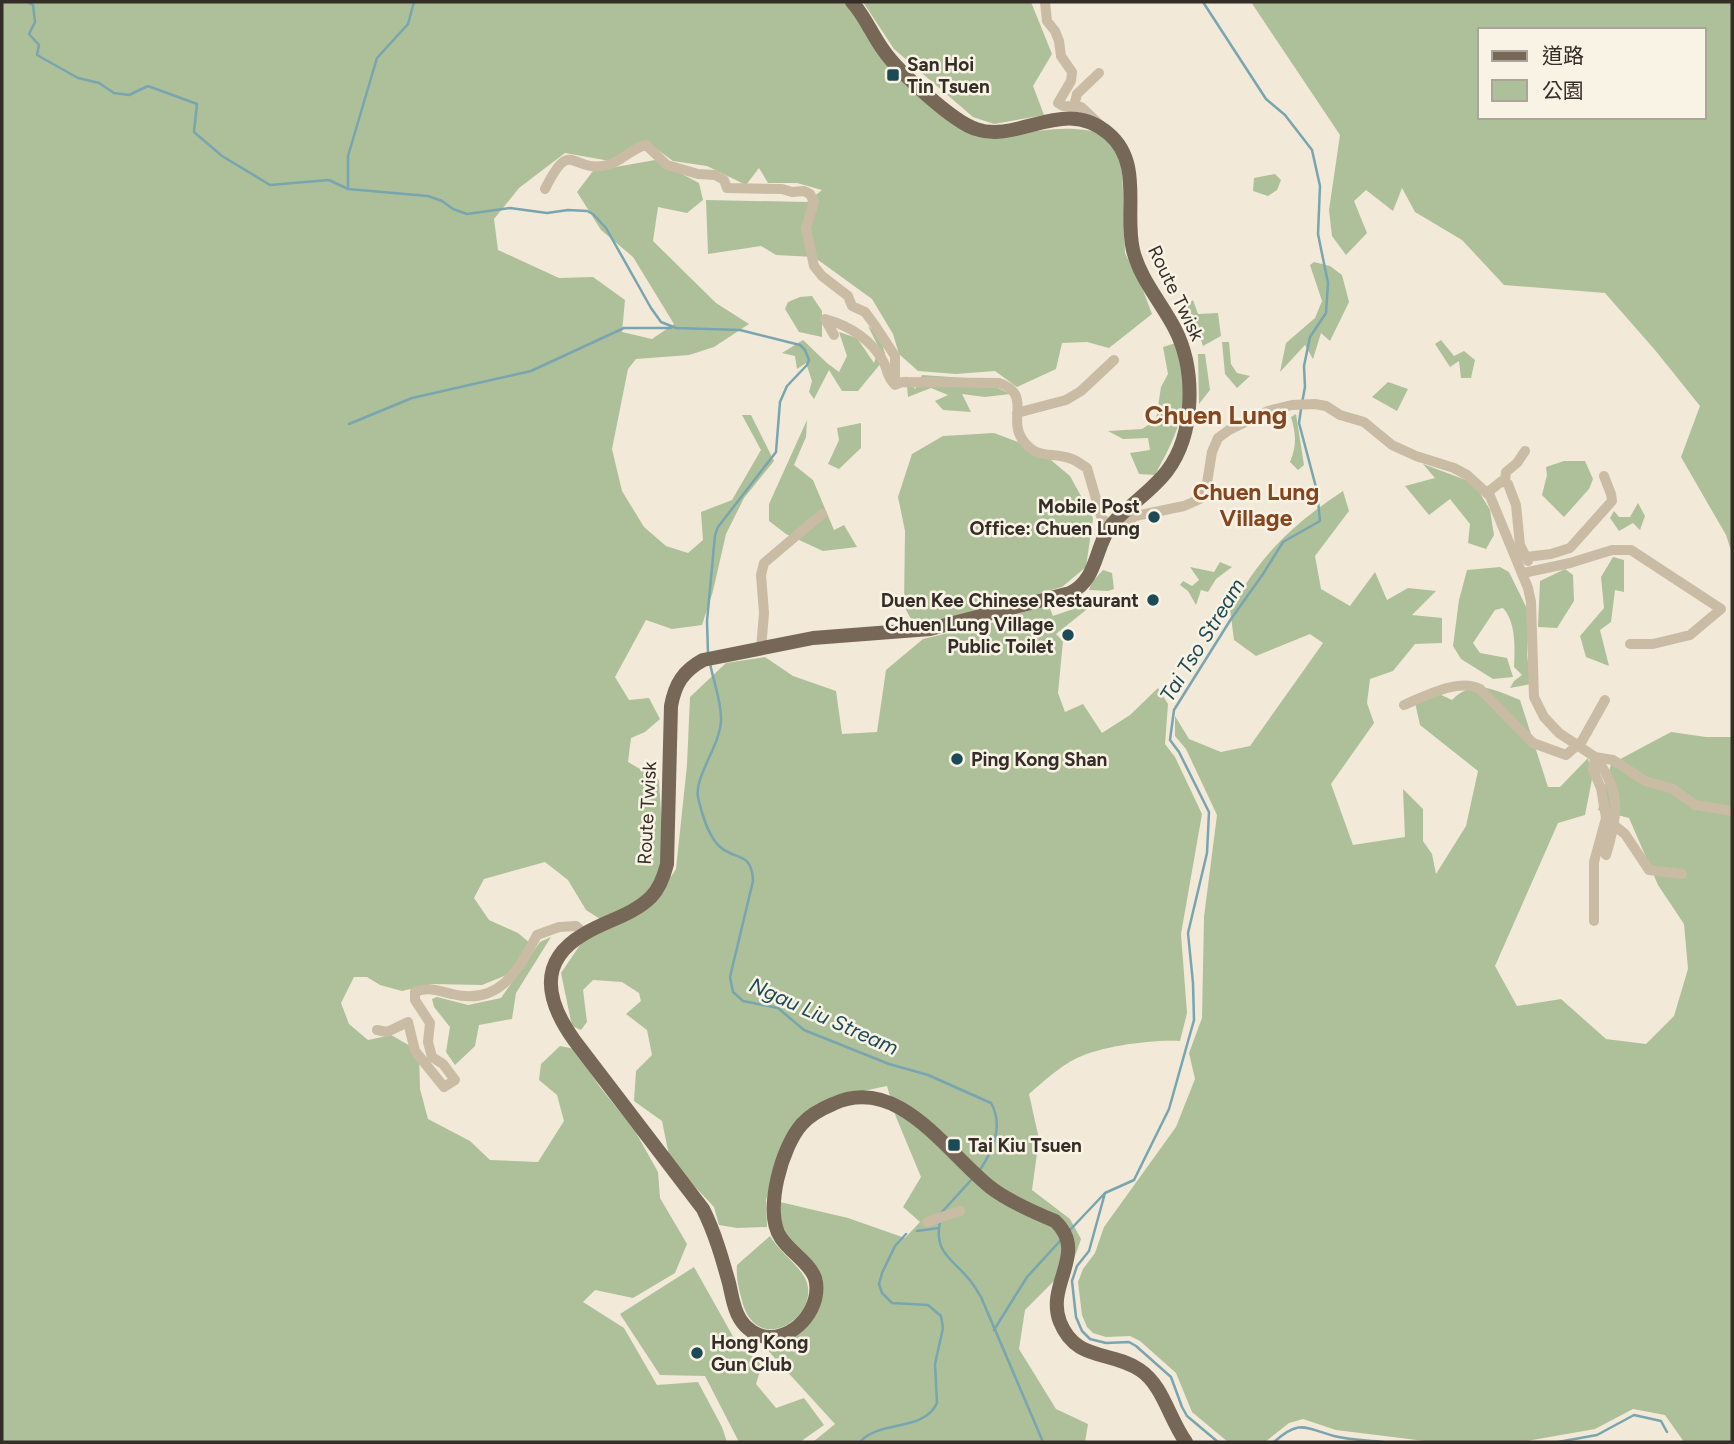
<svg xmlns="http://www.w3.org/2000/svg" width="1734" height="1444" font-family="Figtree,'Noto Sans TC',sans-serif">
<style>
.green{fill:#aec099;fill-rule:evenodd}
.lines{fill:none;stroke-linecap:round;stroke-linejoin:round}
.stream{stroke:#78a5af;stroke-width:2.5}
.minor{stroke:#cabba5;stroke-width:10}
.major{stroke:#776757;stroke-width:14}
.poi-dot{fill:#1c4b57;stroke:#f9f3e6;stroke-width:2.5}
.labels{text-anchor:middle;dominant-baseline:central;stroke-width:5;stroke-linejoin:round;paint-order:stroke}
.poi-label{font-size:19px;font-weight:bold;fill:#352d27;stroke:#f9f3e6;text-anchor:start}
.street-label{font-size:19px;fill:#352d27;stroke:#f9f3e6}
.water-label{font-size:21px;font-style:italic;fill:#1c4b57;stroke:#f9f3e6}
.quarter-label{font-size:23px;font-weight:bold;fill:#85451f;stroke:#f9f3e6}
.district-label{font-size:26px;font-weight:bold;fill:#85451f;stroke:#f9f3e6}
</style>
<rect width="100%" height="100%" fill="#f2e9d9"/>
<path class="green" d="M2,2H845L883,58L993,138C1031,132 1074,121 1111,137L1122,165L1125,253L1143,290L1152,314L1109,348L1087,342L1062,343L1056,369L1017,387L995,371L956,374L918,371L899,354L893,334L872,299L814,257L776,255L761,246L708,254L706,200L807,202L822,190L797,183H768L759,168L746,185L707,166L673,161L646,141L610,161L565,153L519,188L494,219L498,250L559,278L593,277L625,300L622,332L652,339L674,324L633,257L601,230L577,192L593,171L655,160L699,183L703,200L687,213L658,207L653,241L716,303L749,324L714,347L689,355L636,359L628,369L612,449L622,491L644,527L666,546L688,553L703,540L701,512L732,500L761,450L742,415H751L774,461L744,498L726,534L713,591L702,625L672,629L646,620L615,677L629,700L649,698L660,719L645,732L631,738L628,762L659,780C660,811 670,869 647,892C635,904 615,911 600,919L586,910L568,880L545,862L484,879L474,898L489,920L518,933L531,944L509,974L482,985L432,984L402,991L380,985L367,977H354L341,1003L349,1024L368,1040L391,1035L419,1051L420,1089L428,1119L470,1141L490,1160L538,1162L564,1121L557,1095L539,1080L541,1064L560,1046L575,1049L600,1087L635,1131L658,1172L660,1198L687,1244L675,1273L633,1298L595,1290L583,1302L624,1328L657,1385L698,1382L722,1427L727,1442H2Z
M863,2H1031L1052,54L1033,86L1044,115L994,124L973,117L894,49Z
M1251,2H1732V553L1726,535L1681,457L1700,406L1655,350L1605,293L1504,285L1462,240L1415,212L1402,188L1393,211L1366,190L1354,201L1367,233L1346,255L1332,236L1329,210L1340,135ZM1480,30H1704V117H1480Z
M1275,174L1281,180L1277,190L1268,196L1253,191L1254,178Z
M1314,262L1330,266L1342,275L1349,302L1330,341L1321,333L1313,359L1305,345L1280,372L1286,343L1315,318L1322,301L1310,265Z
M812,296L822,311V337L799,332L785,309L788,302L800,297Z
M1193,300L1198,314L1218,313L1221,336L1203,346L1200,337L1181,311Z
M868,326L880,337L886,357L858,391H842L829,370L814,399L809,392L812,381L806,363L797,369L795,356L782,353L803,340L827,363L839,372L847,356L839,332L857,338L874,363L879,348Z
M1441,340L1454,356L1464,351L1475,360L1471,378H1461L1459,361L1450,367L1435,344Z
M1222,342H1229L1231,364L1237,373L1250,376L1237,388L1225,374Z
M1176,343C1178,355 1183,368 1184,381C1187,415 1171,446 1155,475L1139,474L1130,453L1150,450L1148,438L1123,439L1108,431L1142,429L1156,420L1161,387L1168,374L1163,347Z
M1198,354H1205L1210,390L1199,404Z
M922,375L980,379L1010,394L985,397L962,394L971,412L943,410L935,401L948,395L931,388L908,397L906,376L915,389Z
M1388,382L1408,389L1397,411L1372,397Z
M1296,414L1304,465L1298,470L1290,462C1297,445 1296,434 1291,417Z
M807,420L806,437L794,465L813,480L834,530L844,525L857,547L823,551L786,534L769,521V504Z
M861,423V448L839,469L828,464L839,440L837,428Z
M994,433L1039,450L1070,476L1093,518L1086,567L1062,587L953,618L912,621L904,606L905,531L898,497L912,454L943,436Z
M1564,461H1585L1593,479L1589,489L1564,517L1542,495L1547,475L1546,467Z
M1423,464L1474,483L1490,510L1494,535L1486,549L1468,543L1470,524L1450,499L1429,515L1405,486L1435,478Z
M1343,491L1349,511L1315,556L1321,589L1350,606L1375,572L1387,600L1408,588L1436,591L1412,615L1442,618V643L1415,644L1393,671L1370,679L1367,703L1374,723L1331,784L1353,845L1405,837L1403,789L1423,809V841L1432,854L1436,874L1466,826L1478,771L1420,725L1414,698L1435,692L1452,700C1474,678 1495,690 1520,700L1548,787H1560L1588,758L1592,779L1585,815L1558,823L1495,966L1517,1006L1561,999L1606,1039L1646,1044L1674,1016L1688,969L1684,924L1658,885L1629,818L1598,810L1611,764L1671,732L1706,737H1732V1442H1684L1665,1415L1633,1409L1595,1429L1521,1442H1433L1336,1430L1303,1419L1289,1423L1265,1442H1228L1192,1412L1176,1373L1140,1341L1130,1336L1106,1337L1093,1333L1087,1327L1082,1315L1078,1282L1083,1269L1095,1253L1104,1227L1176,1127L1195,1079L1189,1053L1202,1018L1204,917L1217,815L1186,749L1175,736V716L1189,739L1221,752L1250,746L1323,643L1310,634L1256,656L1234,640L1230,609C1239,596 1247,581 1257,568C1280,537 1311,512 1343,491Z
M1638,503L1645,516L1640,530L1633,523L1619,531L1610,518L1614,511L1619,517H1630Z
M1613,557L1624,560V592L1615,590L1611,622L1600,630L1609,666L1586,657L1580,636L1604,608L1601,577Z
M1220,562L1232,567L1216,579L1208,592L1201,590L1196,605L1188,591L1180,585L1183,581L1192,586L1199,580L1190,567L1214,572Z
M1500,567L1509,572L1529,613L1527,655L1531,684L1510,688L1514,681L1522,675L1514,667C1515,647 1516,622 1503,608L1495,610L1473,643L1480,653L1507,658L1513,677L1493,679L1461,659L1453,646L1459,600L1467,570Z
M1565,569L1573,575L1574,601L1557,628L1538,627L1540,581Z
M1103,570L1112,573L1114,589L1108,591L1089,590L1092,582Z
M1089,598L1096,602L1056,634L1063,641L1058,693L1065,712L1083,704L1102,733L1130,715L1158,688L1168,704L1165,744L1175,757L1202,814L1181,934L1187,1013L1180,1041C1154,1039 1101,1046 1077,1058C1059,1067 1044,1081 1029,1094L1039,1139L1032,1190L1070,1219L1081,1239L1073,1262L1025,1310L1019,1349L1056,1409L1088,1424L1085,1442H813L835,1424L761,1343C798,1346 805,1327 821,1299L781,1223L780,1202L848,1218L905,1238L920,1222L903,1207L921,1177L896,1117L887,1086L834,1097L794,1123L785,1137L766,1200L767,1227L737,1228L719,1225L714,1207L670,1160L662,1121L634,1101L636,1071L652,1055L647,1030L626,1014L641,1001L639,993L622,982L593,980L583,990L587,1022L581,1030L572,1026L561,973L582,942L654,903L676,869L687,765L690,697L726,663L765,657L793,676L836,691L842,734L877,732L886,670L923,639L991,623L1048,604L1053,616L1082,606Z
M551,937L516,993L512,1019L479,1025L475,1046L455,1065L446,1052L450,1027L434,1007L432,999L437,997L468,1005L501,998L540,942Z
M770,1236C780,1253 803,1268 807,1283C818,1319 754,1359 741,1297C738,1286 736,1277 737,1265Z
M694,1267L735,1340L762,1365L756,1384L776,1408L804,1398L824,1425L800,1442H739L705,1376L660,1375L620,1314Z"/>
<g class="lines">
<path class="stream" d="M27,2L33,5L35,22L29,34L39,45L37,55L78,78L99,83L114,93L129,95L148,86L197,104L194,132L222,156L270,185L329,180L348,189L428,196L442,201L453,209L467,214L510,208L547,213L568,210L587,211L593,214L606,228L651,308L661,322L676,328L740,330L800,345L805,350L809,360L807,365L787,386L780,402L776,452L718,527L715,535L707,621L708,653
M1203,2L1266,99L1285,115L1312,150L1320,186L1318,234L1328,283L1326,313L1310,337L1304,366L1305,387L1302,403
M348,188V156L377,58L408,24L414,2
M349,424L412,398L531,371L624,328H671
M710,663C713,681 722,702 721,721C720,745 694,778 698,797C701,811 708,835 719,846C735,861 752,851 753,881L730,977L733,992L743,1001L778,1008L804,1030L889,1064L928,1075L991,1103C1004,1126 993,1150 980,1170
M1105,1193L1089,1251L1077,1266L1072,1281L1076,1317L1082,1331L1090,1339L1106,1343L1129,1342L1136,1346L1171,1377L1182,1407L1187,1416L1218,1442
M942,1212L973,1178
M940,1221C934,1252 950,1257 968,1278C973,1283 977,1291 981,1297L1043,1442
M1070,1230L1105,1193L1134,1180L1169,1109L1194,1020L1193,983L1188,933L1207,853L1209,812L1179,752L1170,740L1174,710L1231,619L1263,574L1283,542L1320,521L1317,491L1299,423L1301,409
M917,1231L939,1228
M994,1330L1027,1277L1060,1241
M860,1442C879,1420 924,1432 937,1403L935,1364L943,1328L941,1316L928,1305L892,1303L882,1293L879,1284L882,1273L895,1246L906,1234
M1274,1442C1300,1419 1305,1428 1334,1436C1350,1440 1367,1440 1383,1442
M1558,1442L1597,1435L1634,1415L1661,1421L1667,1432"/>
<path class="minor" d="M1045,2L1047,21L1055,31L1059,41L1061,56L1072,72L1071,81L1058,103L1063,106L1081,107L1100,125
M1074,106L1077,94L1099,73
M545,189C572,135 570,174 607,165C622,162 631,148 646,145L667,165L698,174L715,175L724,180L727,188L782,189L792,192L804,191L810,194L814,202L806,228L814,266L822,276L848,296L852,306L865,312L874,324L895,356V385
M834,335L825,319C850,326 870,338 883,361C889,372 885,374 895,385L902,382L999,383C1032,394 1008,418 1022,439C1037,461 1051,451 1072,459C1077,461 1082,465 1087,468L1101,516L1109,529L1121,527L1135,516L1184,506L1200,499L1206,489L1212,452L1218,438L1229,430L1268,411L1292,405L1315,404L1326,406L1340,415L1364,422L1392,445L1416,456L1454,468L1467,475L1490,496L1528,588L1531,602L1534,697L1544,717L1559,733L1595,757L1613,760L1645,781L1673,789L1695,805L1732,811
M1017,413L1066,400L1081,391L1114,360
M1505,481L1506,472L1517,463L1525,451
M1488,492L1502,481L1508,484L1516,505L1520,545L1528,561
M1526,557L1551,554L1570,548L1612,501L1611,494L1604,476
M1523,573L1570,563L1612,550H1631L1721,609L1690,635L1653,644H1630
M761,649L764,613L761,575L764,563L822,514
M1404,705C1425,696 1458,678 1480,689L1533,743L1566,755L1582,741L1605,700
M1595,757C1622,791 1618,816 1606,855
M1610,822L1625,834L1649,870L1682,874
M1594,921V862L1606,818L1601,788L1593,770L1595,757
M377,1030L387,1032L408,1022L415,1051L444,1087L455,1080L443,1064L432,1057L428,1042L430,1023L415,1000V992C430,986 437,991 452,994C499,1006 518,971 537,935L559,927L576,926L584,933
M927,1222L960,1211"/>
<path class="major" d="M852,2C865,16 872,35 884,51C898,71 953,122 976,129C1019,144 1064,95 1109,134C1143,163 1124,211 1133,250C1140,279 1161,302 1175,329C1196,370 1195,434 1167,471C1152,491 1130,504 1113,523C1094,545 1099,579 1070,593L930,629L813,638L703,660C683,671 675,684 671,706L667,864C664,876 660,888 651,897C633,915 605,921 584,934C536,962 547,1002 574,1040L703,1209C715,1233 722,1258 729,1283C732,1295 733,1308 740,1319C746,1329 757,1337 770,1337C797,1338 823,1305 815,1278C809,1262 791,1253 781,1238C763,1212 782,1146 802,1124C810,1115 821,1109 833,1104C898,1074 945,1151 990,1187C1008,1201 1033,1212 1055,1221C1089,1253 1045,1284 1060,1322C1076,1362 1111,1350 1140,1370C1163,1385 1170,1421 1186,1442"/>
</g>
<g class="poi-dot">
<rect x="886" y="68" width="14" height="14" rx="3.5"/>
<circle cx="1154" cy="517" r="7"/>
<circle cx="1153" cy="600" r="7"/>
<circle cx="1068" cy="635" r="7"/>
<circle cx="957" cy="759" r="7"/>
<rect x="947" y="1138" width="14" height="14" rx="3.5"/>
<circle cx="697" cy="1353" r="7"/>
</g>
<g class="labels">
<g class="poi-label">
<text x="907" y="64">San Hoi<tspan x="907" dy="22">Tin Tsuen</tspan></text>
<text x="1140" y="506" text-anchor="end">Mobile Post<tspan x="1140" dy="22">Office: Chuen Lung</tspan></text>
<text x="1139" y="600" text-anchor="end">Duen Kee Chinese Restaurant</text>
<text x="1054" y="624" text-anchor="end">Chuen Lung Village<tspan x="1054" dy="22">Public Toilet</tspan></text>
<text x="971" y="759">Ping Kong Shan</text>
<text x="968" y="1145">Tai Kiu Tsuen</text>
<text x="711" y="1342">Hong Kong<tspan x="711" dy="22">Gun Club</tspan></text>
</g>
<g class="street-label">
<text transform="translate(1176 293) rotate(64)">Route Twisk</text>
<text transform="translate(647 813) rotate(-87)">Route Twisk</text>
</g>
<g class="water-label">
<text transform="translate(1202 640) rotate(-58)">Tai Tso Stream</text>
<text transform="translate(824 1016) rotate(24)">Ngau Liu Stream</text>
</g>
<g class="quarter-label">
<text x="1256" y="492">Chuen Lung<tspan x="1256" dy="26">Village</tspan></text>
</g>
<g class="district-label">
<text x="1216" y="415">Chuen Lung</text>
</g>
</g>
<rect width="1734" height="1444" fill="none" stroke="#352d27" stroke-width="7"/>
<rect x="1478" y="28" width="228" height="91" fill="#f9f3e6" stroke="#aba49a" stroke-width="2"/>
<rect x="1492" y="51" width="35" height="10" fill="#776757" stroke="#aba49a" stroke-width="2"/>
<text x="1542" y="63" font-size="21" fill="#352d27">道路</text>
<rect x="1492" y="80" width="35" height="21" fill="#aec099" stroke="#aba49a" stroke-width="2"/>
<text x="1542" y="98" font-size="21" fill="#352d27">公園</text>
</svg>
